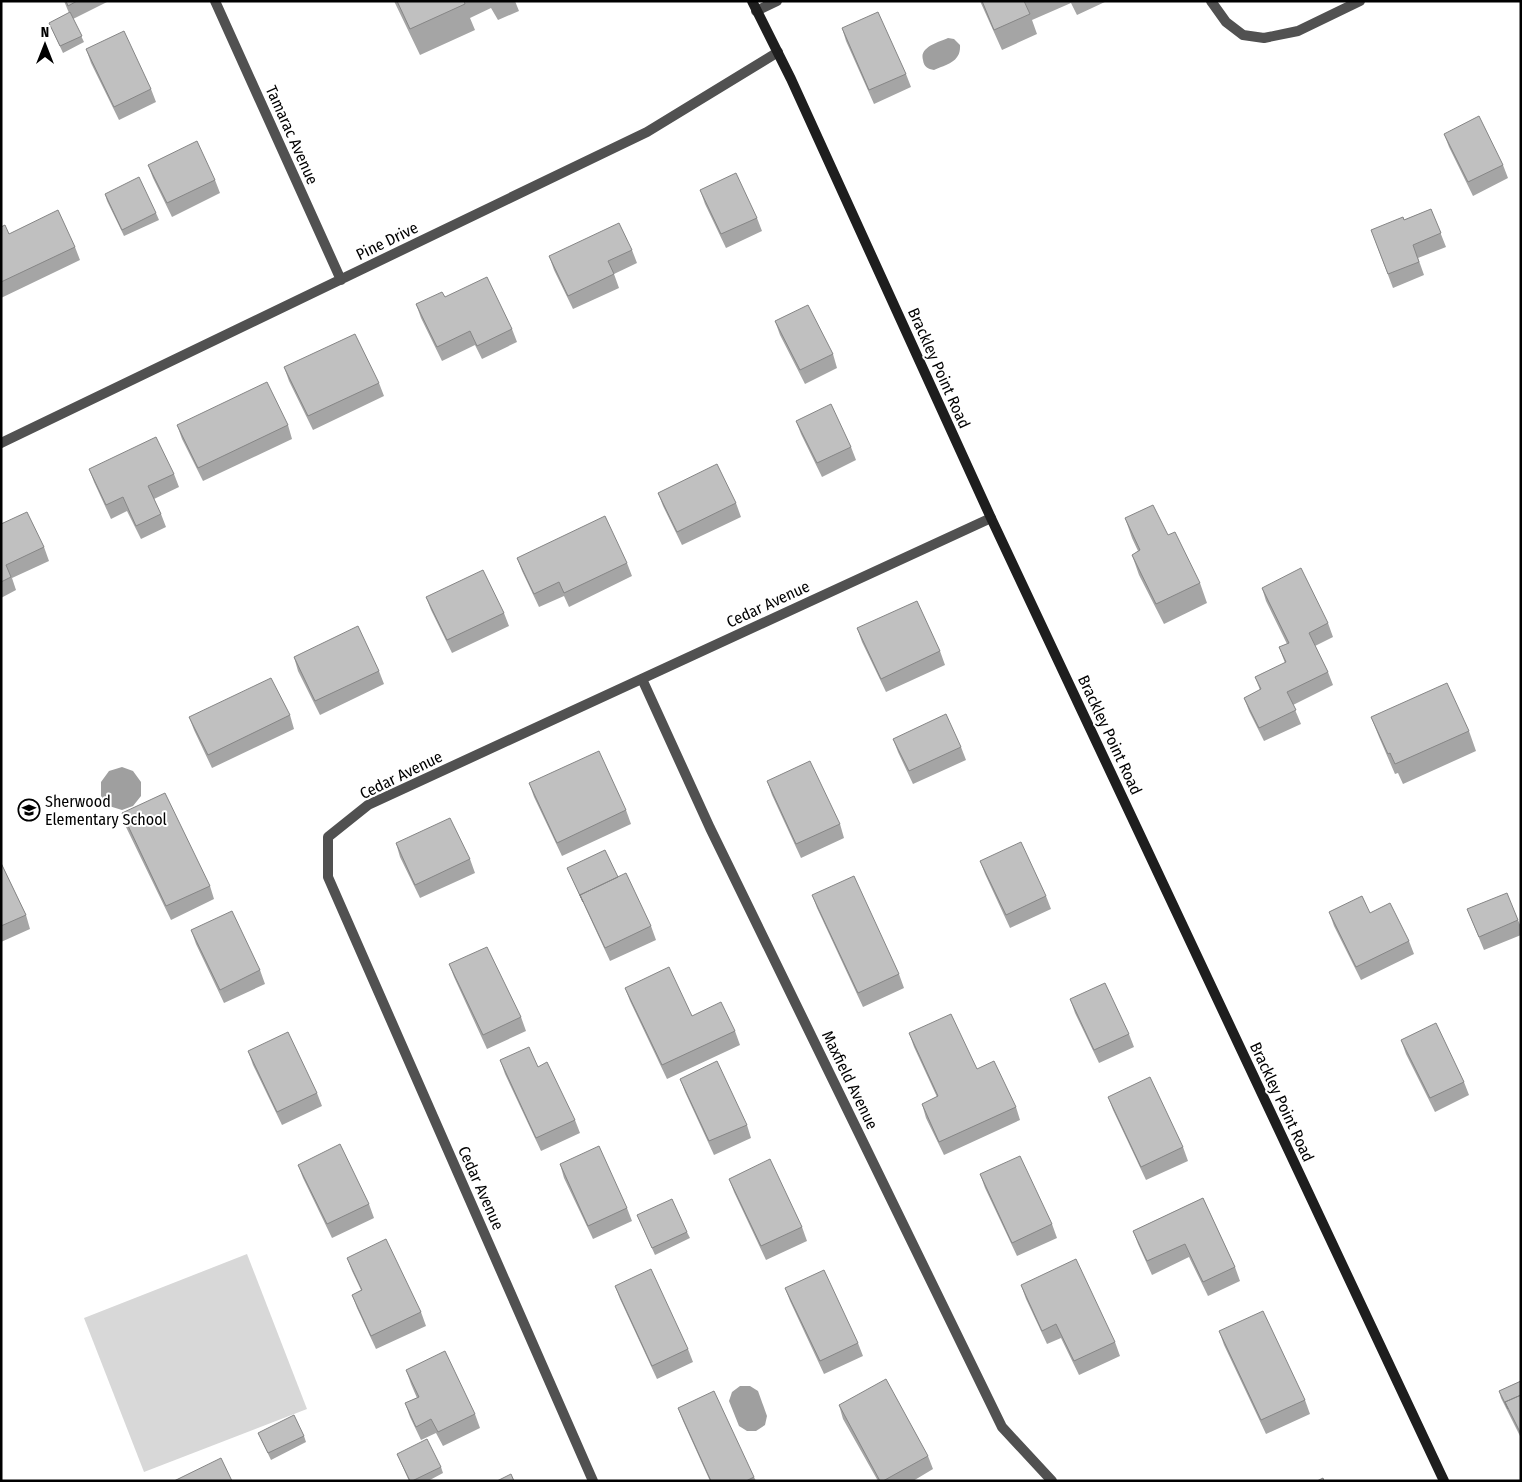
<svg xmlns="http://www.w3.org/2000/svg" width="1522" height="1482" font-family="'Fira Sans Condensed',sans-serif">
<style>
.green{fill:#d8d8d8}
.water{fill:#9f9f9f}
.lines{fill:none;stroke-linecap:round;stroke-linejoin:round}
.street{stroke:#515151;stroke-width:10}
.secondary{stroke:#1e1e1e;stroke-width:10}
.wall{fill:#a5a5a5}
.building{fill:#c0c0c0;stroke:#868686}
.labels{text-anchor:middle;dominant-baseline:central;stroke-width:4;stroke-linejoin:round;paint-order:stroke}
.street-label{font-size:16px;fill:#000;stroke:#fff}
.poi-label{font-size:16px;fill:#000;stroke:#fff;text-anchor:start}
</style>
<rect width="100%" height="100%" fill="#fff"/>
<path class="green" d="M247,1254L307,1409L144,1472L84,1318Z"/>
<path class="water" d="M948,38L954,39L960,45C961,62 947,64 934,70C928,69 924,67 923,60C919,47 939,42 948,38Z
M122,767L133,771L141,782V796L133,806L122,810L109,806L101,796V782L109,771Z
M740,1386H750L758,1391L767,1416L765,1425L756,1431H747L739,1426L729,1401L732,1392Z"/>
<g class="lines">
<path class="street" d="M215,1L341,280
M1211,1L1226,22L1243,35L1264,38L1298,31L1360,1
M756,11L777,1
M1,443L647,132L778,52
M642,679L710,828L1002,1427L1052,1481
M593,1481L328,877V837L368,805L991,518"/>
<path class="secondary" d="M752,1L791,79L991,518L1444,1481"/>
</g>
<path class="wall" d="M64,1H107V2L73,19L84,42L63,53L49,23L69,13Z
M394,1H515L519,11L498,20L491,8L470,18L475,30L420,55Z
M980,1H1107L1077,15L1071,3L1032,20L1037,34L1002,50Z
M842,28L906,74L911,87L874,104L846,41Z
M86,49L151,89L156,102L119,120L91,63Z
M1444,134L1503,165L1508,178L1473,196L1449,147Z
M148,165L215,180L220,193L172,217L153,178Z
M700,190L757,218L762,231L726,248L705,204Z
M105,194L156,213L159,220L124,236L107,201Z
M1431,209L1446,247L1418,258L1424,275L1393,288L1371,230L1404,220Z
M1,227L9,234L75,247L80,260L1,298Z
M632,250L637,263L614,274L619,288L573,309L554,270L549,256Z
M445,297L512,329L517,342L482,359L475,345L442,361L421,318L416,304Z
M775,321L833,354L837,368L805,384L780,335Z
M284,367L379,383L384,396L313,430L289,381Z
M796,421L851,447L856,460L822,477L801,434Z
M177,425H288L292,439L203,481L182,439Z
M89,469L174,474L179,487L154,499L161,514L166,527L141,539L127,511L111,519L94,482Z
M658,493L736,503L741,517L682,545L663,506Z
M1125,518L1200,583L1207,603L1164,624L1139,575L1132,555L1138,551L1132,538Z
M1,524L44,547L49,561L12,578L16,590L1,598Z
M517,558L627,563L632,576L569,607L564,596L539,607L522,571Z
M1262,588L1328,623L1333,637L1315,646L1328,672L1333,685L1293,705L1301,724L1264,741L1249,711L1244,698L1260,690L1255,677L1285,663L1279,647L1287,644L1266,601Z
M426,597L504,613L509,626L452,653L431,610Z
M857,628L940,651L945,665L886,692L862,642Z
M294,657L379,671L384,684L320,715L298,671Z
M290,715L294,729L212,768L194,730L189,717Z
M1371,717L1469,731L1476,751L1403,784L1398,773L1395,774L1379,737Z
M893,739L961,747L966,760L913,784L898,752Z
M767,781L840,824L844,838L801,858L772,795Z
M529,783L626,810L631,824L562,856L534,797Z
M122,813L210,886L214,899L171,920L126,827Z
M396,843L470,859L475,873L420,898L400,857Z
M980,861L1046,896L1051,909L1010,928L985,874Z
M1,863L26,915L30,929L1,942Z
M567,868L618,877L651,926L656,940L610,961Z
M812,895L899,974L904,988L863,1007L817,908Z
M1467,909L1518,920L1521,927V935L1484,950Z
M1329,912L1370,913L1409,941L1414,954L1361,980L1334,926Z
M191,930L260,970L265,984L224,1003L196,944Z
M449,964L521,1017L526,1031L487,1049L454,977Z
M625,988L692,1016L735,1031L740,1045L667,1079L630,1001Z
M1070,999L1129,1034L1134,1047L1099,1063L1075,1013Z
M909,1033L1016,1107L1020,1120L944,1155L926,1118L922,1104L937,1097L914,1047Z
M1401,1040L1464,1082L1469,1095L1435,1112L1406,1054Z
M248,1051L317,1093L322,1106L282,1125L253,1065Z
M500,1060L538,1067L575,1120L580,1133L541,1151L505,1074Z
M680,1079L747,1125L751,1138L714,1155L685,1092Z
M1108,1097L1183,1147L1188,1161L1146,1180L1113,1110Z
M560,1164L627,1208L632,1221L593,1239L564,1178Z
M298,1165L369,1204L374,1218L332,1238L303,1178Z
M980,1174L1052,1224L1057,1238L1017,1256L985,1188Z
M729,1179L802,1227L807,1241L766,1260L734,1192Z
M1203,1198L1235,1267L1240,1281L1208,1296L1189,1257L1152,1275L1138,1244L1133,1231Z
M637,1215L687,1232L690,1238L655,1255Z
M347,1258L421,1312L426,1326L376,1349L357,1308L352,1295L361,1290L352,1271Z
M1021,1285L1115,1342L1120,1356L1079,1375L1061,1338L1047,1344L1026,1299Z
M615,1286L688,1349L693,1362L657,1379L620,1299Z
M785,1288L858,1343L863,1356L824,1374L790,1301Z
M1219,1331L1305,1400L1310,1414L1266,1434L1224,1345Z
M406,1370L475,1414L480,1428L443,1446L436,1433L421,1440L410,1417L405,1403L417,1398L411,1384Z
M1521,1381V1438L1501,1398L1499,1391Z
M839,1405L928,1456L933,1469L913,1481H878L843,1419Z
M678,1408L754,1477L756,1481H710L683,1421Z
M258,1433L304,1436L306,1442L271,1460Z
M397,1454L441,1467L443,1473L428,1481H409Z"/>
<path class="building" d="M66,1H77L68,6Z
M397,1H464L465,4L410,29Z
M982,1H1024L1030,14L994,30Z
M70,12L82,36L60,46L49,23Z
M878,12L906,74L869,90L842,28Z
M124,31L151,89L114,107L86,49Z
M1479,116L1503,165L1468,182L1444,134Z
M197,141L215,180L167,203L148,165Z
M736,173L757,218L721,234L700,190Z
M139,177L156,213L122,230L105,194Z
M1431,209L1441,233L1413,245L1419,262L1388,274L1371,230L1403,217L1404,220Z
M58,210L75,247L1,282V227L5,225L9,234Z
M619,223L632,250L608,261L614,274L568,296L549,256Z
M487,277L512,329L477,346L470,331L437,347L416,304L442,292L445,297Z
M808,305L833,354L800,370L775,321Z
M355,334L379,383L308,416L284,367Z
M267,382L288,425L198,468L177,425Z
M831,404L851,447L817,463L796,421Z
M156,437L174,474L148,486L161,514L136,526L123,497L106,505L89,469Z
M717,464L736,503L677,532L658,493Z
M1153,505L1168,535L1175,532L1200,583L1156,604L1132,555L1140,550L1125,518Z
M27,512L44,547L6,565L11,577L1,582V524Z
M605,516L627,563L564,593L559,582L534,594L517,558Z
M1301,568L1328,623L1309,633L1328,672L1287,692L1296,710L1259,728L1244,698L1261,689L1255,677L1286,662L1279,647L1289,643L1262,588Z
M483,570L504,613L447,640L426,597Z
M917,601L940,651L881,679L857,628Z
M358,626L379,671L315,701L294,657Z
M271,678L290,715L208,755L189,717Z
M1447,683L1469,731L1395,764L1390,753L1388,754L1371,717Z
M946,714L961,747L909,771L893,739Z
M599,751L626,810L557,843L529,783Z
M810,761L840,824L796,844L767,781Z
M165,793L210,886L166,906L122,813Z
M450,818L470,859L415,885L396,843Z
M1021,842L1046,896L1006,915L980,861Z
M605,850L618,877L580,895L583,902L567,868Z
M1,863L26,915L1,926Z
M626,873L651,926L605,948L580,895Z
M854,876L899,974L858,993L812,895Z
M1507,893L1518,920L1479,937L1467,909Z
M1362,896L1370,913L1390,903L1409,941L1356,967L1329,912Z
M232,911L260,970L220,990L191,930Z
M487,947L521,1017L483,1035L449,964Z
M669,967L692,1016L721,1002L735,1031L662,1065L625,988Z
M1105,983L1129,1034L1094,1050L1070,999Z
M951,1014L977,1069L994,1061L1016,1107L939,1142L922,1104L938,1096L909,1033Z
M1436,1023L1464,1082L1430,1098L1401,1040Z
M288,1032L317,1093L277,1112L248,1051Z
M529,1047L538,1067L547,1062L575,1120L536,1138L500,1060Z
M717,1061L747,1125L709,1141L680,1079Z
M1150,1077L1183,1147L1141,1167L1108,1097Z
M340,1144L369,1204L327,1224L298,1165Z
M599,1146L627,1208L588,1226L560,1164Z
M1020,1156L1052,1224L1012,1243L980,1174Z
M770,1159L802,1227L761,1246L729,1179Z
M1203,1198L1235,1267L1203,1282L1185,1244L1147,1261L1133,1231Z
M672,1199L687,1232L652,1248L637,1215Z
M386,1239L421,1312L371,1336L352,1295L362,1290L347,1258Z
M1076,1259L1115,1342L1074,1361L1056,1324L1042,1331L1021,1285Z
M651,1269L688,1349L652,1366L615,1286Z
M824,1270L858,1343L820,1361L785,1288Z
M1263,1311L1305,1400L1261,1420L1219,1331Z
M445,1351L475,1414L438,1432L431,1419L416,1427L405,1403L419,1397L406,1370Z
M886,1379L928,1456L883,1481H880L839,1405Z
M1521,1381V1395L1505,1402L1508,1409L1499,1391Z
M714,1391L754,1477L746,1481H711L678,1408Z
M1521,1395V1434L1505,1402Z
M294,1415L304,1436L268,1453L258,1433Z
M427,1439L441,1467L412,1481H410L397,1454Z
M221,1458L232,1481H174Z
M511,1474L514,1481H497Z
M1323,1478L1324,1481H1317Z"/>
<defs>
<g id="school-ring" transform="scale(1.125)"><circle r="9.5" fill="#fff" stroke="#000" stroke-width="1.5"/><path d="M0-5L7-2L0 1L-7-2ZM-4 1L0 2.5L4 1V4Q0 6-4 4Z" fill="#000"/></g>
</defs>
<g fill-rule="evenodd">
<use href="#school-ring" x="29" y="810"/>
</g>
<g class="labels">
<g class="street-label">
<text transform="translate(292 135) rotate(66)">Tamarac Avenue</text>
<text transform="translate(387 241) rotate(-26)">Pine Drive</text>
<text transform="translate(939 368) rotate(66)">Brackley Point Road</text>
<text transform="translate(768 604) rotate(-25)">Cedar Avenue</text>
<text transform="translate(1110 735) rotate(65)">Brackley Point Road</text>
<text transform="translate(401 775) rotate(-26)">Cedar Avenue</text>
<text transform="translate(850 1080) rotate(64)">Maxfield Avenue</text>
<text transform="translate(1282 1102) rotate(65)">Brackley Point Road</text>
<text transform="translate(481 1188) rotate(66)">Cedar Avenue</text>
</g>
<g class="poi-label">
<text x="45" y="801">Sherwood<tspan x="45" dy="18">Elementary School</tspan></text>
</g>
</g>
<rect width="1522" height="1482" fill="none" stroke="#000000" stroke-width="5"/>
<g transform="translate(45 45)" stroke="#ffffff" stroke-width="4" paint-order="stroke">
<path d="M0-4L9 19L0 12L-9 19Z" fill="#000000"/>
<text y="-8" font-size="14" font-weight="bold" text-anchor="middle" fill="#000000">N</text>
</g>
</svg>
